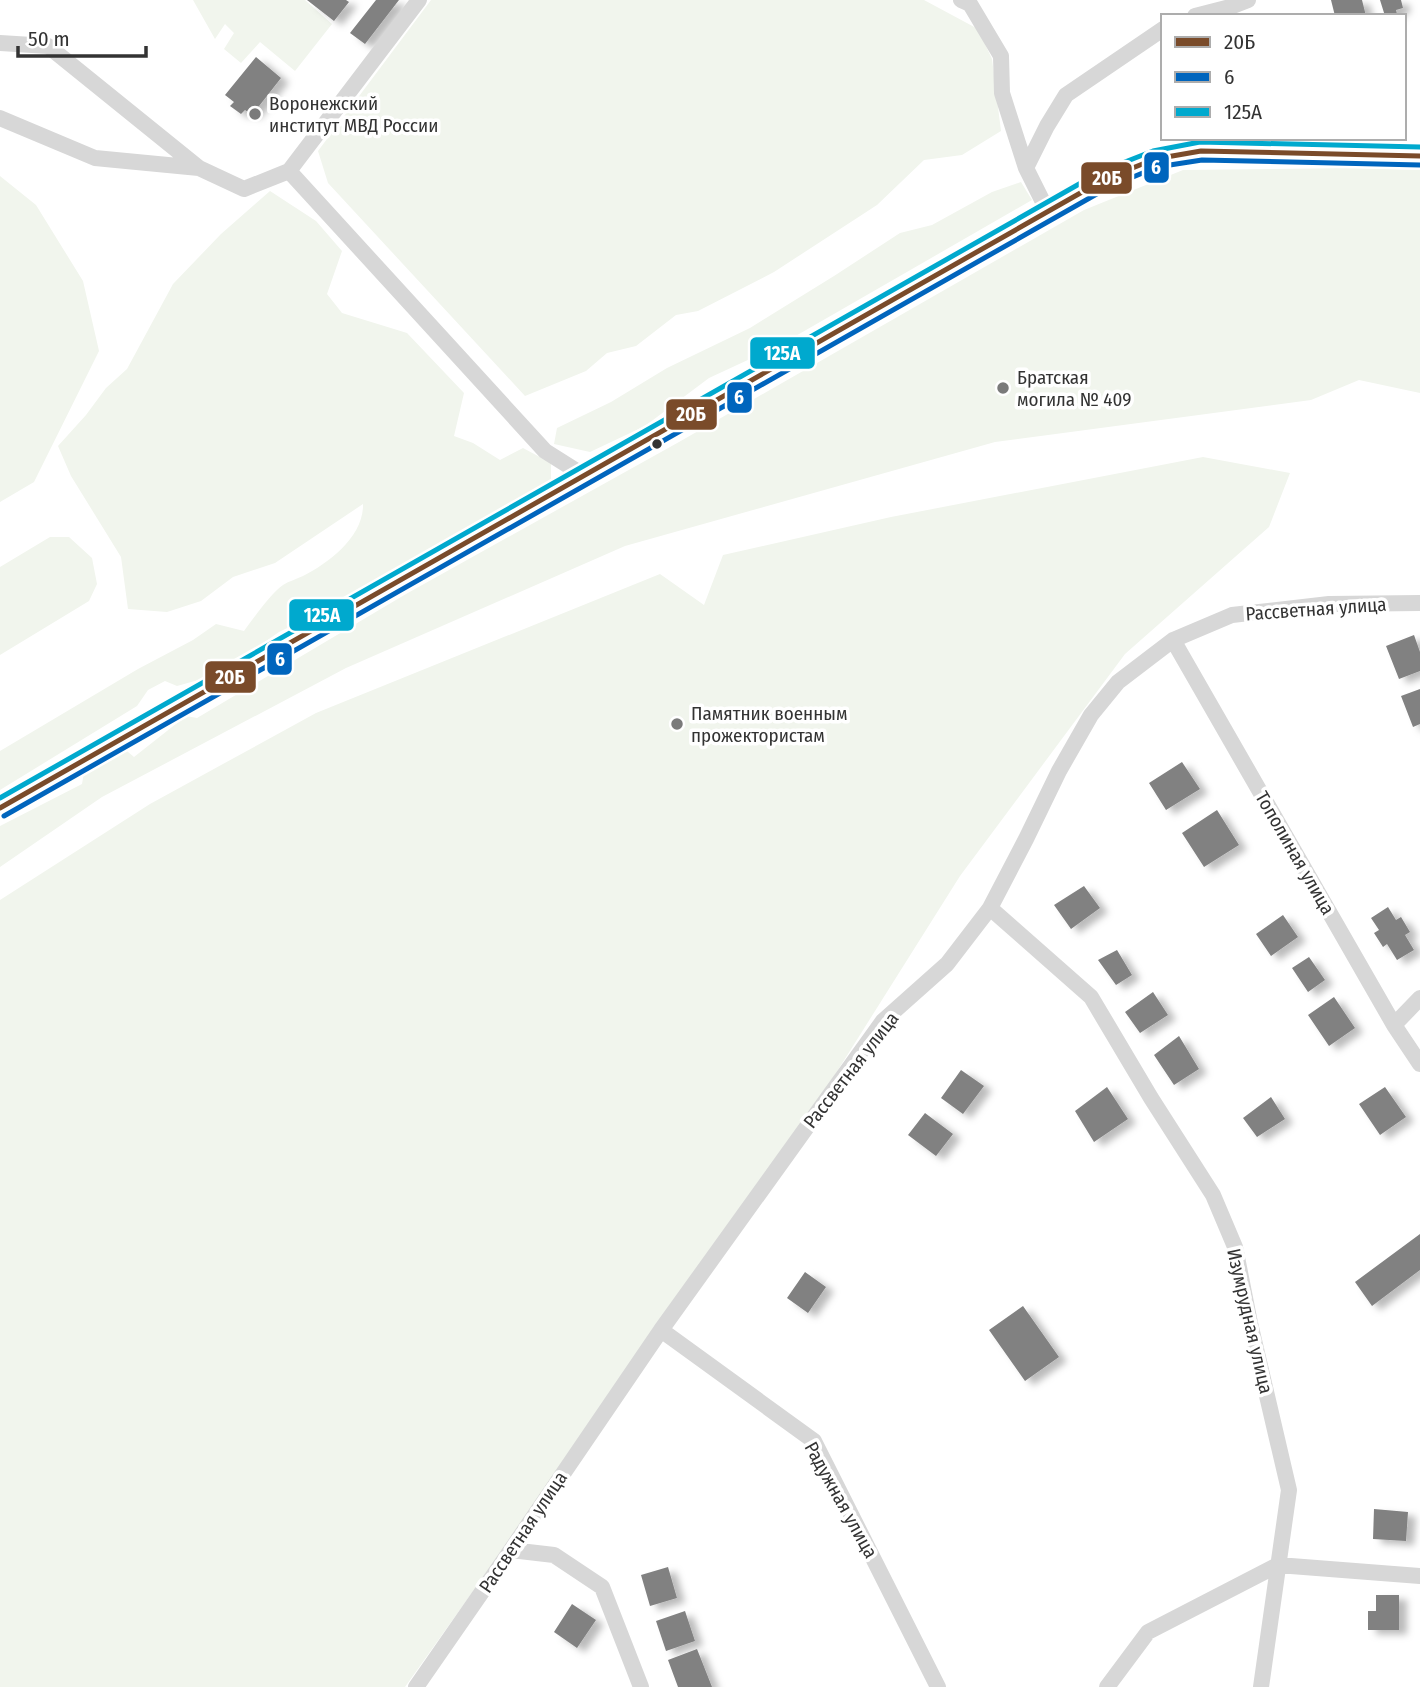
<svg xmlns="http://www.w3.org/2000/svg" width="1420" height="1687" font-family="'Fira Sans Condensed',sans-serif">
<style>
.green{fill:#f1f5ed}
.building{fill:#818181;filter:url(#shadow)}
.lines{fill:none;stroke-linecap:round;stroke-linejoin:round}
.minor{stroke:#d7d7d7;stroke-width:16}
.tertiary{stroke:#d7d7d7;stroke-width:19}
.bus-1-casing{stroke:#fff;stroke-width:10}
.bus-2-casing{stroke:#fff;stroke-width:10}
.bus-3-casing{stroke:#fff;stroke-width:10}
.bus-1{stroke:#7a4b2a;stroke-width:5}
.bus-2{stroke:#0065bd;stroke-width:5}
.bus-3{stroke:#00a9ce;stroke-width:5}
.poi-dot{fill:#7a7a7a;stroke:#fff;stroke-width:2.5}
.bus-dot{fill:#333;stroke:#fff;stroke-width:2.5}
.labels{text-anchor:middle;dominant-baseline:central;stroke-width:7;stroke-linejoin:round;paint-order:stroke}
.poi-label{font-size:19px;fill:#333;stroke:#fff;text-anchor:start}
.street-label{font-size:19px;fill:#333;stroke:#fff}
.line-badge{stroke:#fff;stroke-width:2.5}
.badge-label{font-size:19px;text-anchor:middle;font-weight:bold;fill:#fff}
</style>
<defs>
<filter id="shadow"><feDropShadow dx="8" dy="4.5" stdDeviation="3.5" flood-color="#0004"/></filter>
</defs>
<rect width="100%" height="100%" fill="#fff"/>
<path class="green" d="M193,0H305L332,24L295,71L260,42L241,63L224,49L234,33L225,24L215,39Z
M431,0H924L978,29L992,59L1001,131L962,155L924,160L877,205L774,272L698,311L676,315L636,346L607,353L586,371L525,396L328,183L318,151Z
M1358,168L1420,170V393L1359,380L1311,400L995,442L625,546L346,668L102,797L0,867V826L82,784L85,767L121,746L134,757L186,716L197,718L406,594L679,442L1084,210L1183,170Z
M0,176L36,205L83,281L99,351L34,482L0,502Z
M1021,182L1032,200L780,345L709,378L645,426L590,452L554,444L557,428L611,402L667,368L750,328L834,276L900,233L932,225L992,192Z
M270,191L316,221L342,251L327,294L342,313L407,333L464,393L454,436L473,443L500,460L523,448L551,463V480L333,606L279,632L239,660L202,679L177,686L165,681L148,690L137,706L0,790V751L138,669L193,640L216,624L244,631C253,619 271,593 283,585C289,581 297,579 303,576C329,563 364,536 363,504L275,563L233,577L201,601L167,612L128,609L121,557L71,476L58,446L86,415L106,388L127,369L173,284L221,234Z
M1203,457L1290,473L1269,527L1125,654L960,876L802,1127L405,1687H0V900L150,804L316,713L660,574L704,605L723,555L891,517Z
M50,537H69L92,558L97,584L89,601L0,655V567Z"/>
<path class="building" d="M307,0H346L349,2L334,21Z
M376,0H399L365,44L350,33Z
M1331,0H1362L1366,16H1335Z
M1380,0H1401L1403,8L1396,10L1397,14L1385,16Z
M256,57L281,78L252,115L245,110L241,114L230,106L234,102L225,95Z
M1414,635L1420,652V671L1399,679L1386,646Z
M1420,689V724L1413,727L1401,696Z
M1182,762L1200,789L1166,810L1149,783Z
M1217,810L1239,845L1204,867L1182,833Z
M1084,886L1100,908L1071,929L1054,905Z
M1388,907L1396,920L1401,917L1410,932L1405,935L1414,950L1397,960L1387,944L1383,947L1374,933L1379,930L1371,918Z
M1283,915L1298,937L1271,956L1256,934Z
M1117,950L1132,975L1116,985L1098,960Z
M1309,957L1325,980L1308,992L1292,968Z
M1153,992L1168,1015L1140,1033L1125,1012Z
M1334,997L1355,1028L1329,1046L1308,1015Z
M1179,1036L1199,1069L1174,1085L1154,1055Z
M961,1070L984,1086L963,1114L941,1098Z
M1107,1087L1128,1119L1094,1142L1075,1111Z
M1385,1087L1406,1117L1380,1135L1359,1104Z
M1271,1097L1285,1119L1257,1137L1243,1118Z
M925,1113L953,1134L936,1156L908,1135Z
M1420,1234V1270L1372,1306L1355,1282Z
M805,1272L826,1287L808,1313L787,1298Z
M1023,1306L1059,1357L1025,1381L989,1330Z
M1374,1509L1408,1512L1406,1541L1373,1539Z
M668,1567L677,1598L650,1606L641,1575Z
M1376,1595H1399V1630H1368V1611H1376Z
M572,1604L596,1620L577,1648L554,1632Z
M685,1611L695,1641L666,1651L656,1621Z
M697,1649L712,1687H678L668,1660Z"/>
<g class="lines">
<path class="minor" d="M961,0L970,4L1001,56L1002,93L1026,168
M1195,16L1230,7L1248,0
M0,43L48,46L199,168L244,189L289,171L419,0
M0,118L95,158L199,168
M289,171L545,451L583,475
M1048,212L1026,168L1047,126L1066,95L1163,29
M1173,640L1394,1025L1420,1064
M990,908L1091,997L1151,1098L1213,1195L1235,1247L1250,1323L1289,1490L1261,1687
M1394,1025L1420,998
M661,1330L814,1441L938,1687
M511,1550L554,1555L602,1587L641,1687
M416,1687L511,1550L661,1330L883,1021L947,964L990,908L1026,839L1059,771L1091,715L1118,682L1173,640L1232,615L1329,604L1420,603
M1107,1687L1148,1632L1278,1565L1420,1576"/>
<path class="tertiary" d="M0,808L1105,179L1155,159L1201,151L1420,156"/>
<g class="bus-1-casing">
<path id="bus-1" d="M0,808L1105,179L1155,159L1201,151L1420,156"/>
</g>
<g class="bus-2-casing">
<path id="bus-2" d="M4,816L1109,187L1157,167L1202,160L1420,165"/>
</g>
<g class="bus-3-casing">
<path id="bus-3" d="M0,798L1102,171L1153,151L1200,142L1420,147"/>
</g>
<use href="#bus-1" class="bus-1"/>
<use href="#bus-2" class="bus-2"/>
<use href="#bus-3" class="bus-3"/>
</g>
<g class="poi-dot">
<circle cx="255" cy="114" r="7"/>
<circle cx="1003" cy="388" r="7"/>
<circle cx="677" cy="724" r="7"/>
</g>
<circle class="bus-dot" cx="657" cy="444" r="6"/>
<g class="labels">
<g class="poi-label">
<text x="269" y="103">Воронежский<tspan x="269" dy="22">институт МВД России</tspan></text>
<text x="1017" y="377">Братская<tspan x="1017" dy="22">могила № 409</tspan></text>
<text x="691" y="713">Памятник военным<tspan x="691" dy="22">прожектористам</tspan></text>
</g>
<g class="street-label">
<text transform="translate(1316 609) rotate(-4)">Рассветная улица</text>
<text transform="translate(1295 853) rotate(60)">Тополиная улица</text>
<text transform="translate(851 1070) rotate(-52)">Рассветная улица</text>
<text transform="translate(1250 1321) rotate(77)">Изумрудная улица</text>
<text transform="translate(841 1500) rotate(61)">Радужная улица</text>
<text transform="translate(523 1532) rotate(-56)">Рассветная улица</text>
</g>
</g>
<g class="line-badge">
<rect x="1143" y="151" width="27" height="33" rx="7" fill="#0065bd"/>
<rect x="1080" y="161" width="53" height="34" rx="7" fill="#7a4b2a"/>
<rect x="749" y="336" width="67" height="34" rx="7" fill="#00a9ce"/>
<rect x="726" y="381" width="27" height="33" rx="7" fill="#0065bd"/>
<rect x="665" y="398" width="53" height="33" rx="7" fill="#7a4b2a"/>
<rect x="288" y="598" width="67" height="34" rx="7" fill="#00a9ce"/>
<rect x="266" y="642" width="27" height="34" rx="7" fill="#0065bd"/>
<rect x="204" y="660" width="53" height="34" rx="7" fill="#7a4b2a"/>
</g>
<g class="badge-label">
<text x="1156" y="174">6</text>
<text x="1107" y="185">20Б</text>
<text x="782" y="360">125А</text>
<text x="739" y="404">6</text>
<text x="691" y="421">20Б</text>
<text x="322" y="622">125А</text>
<text x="280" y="666">6</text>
<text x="230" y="684">20Б</text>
</g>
<rect x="1161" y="14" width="245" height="126" fill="#ffffff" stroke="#adadad" stroke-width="2"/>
<rect x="1175" y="37" width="35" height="10" fill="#7a4b2a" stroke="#adadad" stroke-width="2"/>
<text x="1224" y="49" font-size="21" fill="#333333">20Б</text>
<rect x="1175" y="72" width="35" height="10" fill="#0065bd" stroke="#adadad" stroke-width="2"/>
<text x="1224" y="84" font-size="21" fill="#333333">6</text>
<rect x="1175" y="107" width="35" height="10" fill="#00a9ce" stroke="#adadad" stroke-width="2"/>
<text x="1224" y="119" font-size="21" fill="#333333">125А</text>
<path d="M18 46v10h128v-10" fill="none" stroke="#333333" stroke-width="3.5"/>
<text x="28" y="46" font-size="21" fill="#333333" stroke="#ffffff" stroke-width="5" paint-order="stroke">50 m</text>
</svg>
